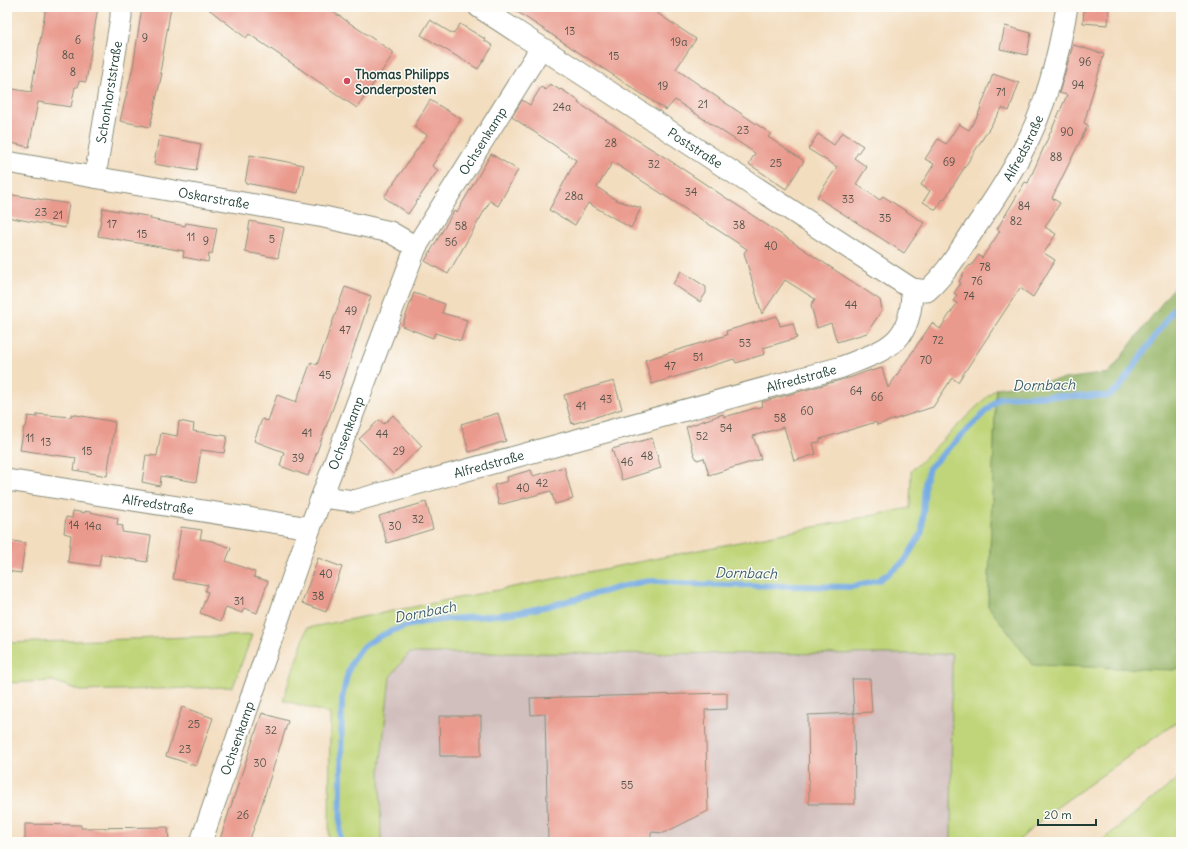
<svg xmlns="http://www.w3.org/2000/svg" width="1188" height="849" font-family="Delius,sans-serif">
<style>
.industrial{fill:#d1bfbd}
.green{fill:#c0d579;stroke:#708956}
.forest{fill:#98b669;stroke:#5c7a4e}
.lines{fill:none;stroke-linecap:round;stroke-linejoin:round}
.stream{stroke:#75aae2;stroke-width:6}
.building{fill:#ea9a8d}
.minor-casing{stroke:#898d7a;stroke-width:23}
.minor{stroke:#fff;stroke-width:21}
.poi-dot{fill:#d1495b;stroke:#fdfcf7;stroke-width:1.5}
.labels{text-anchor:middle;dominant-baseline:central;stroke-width:3;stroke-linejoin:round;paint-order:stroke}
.number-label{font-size:11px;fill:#52544a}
.poi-label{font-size:13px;font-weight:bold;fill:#1f3d34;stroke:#fdfcf7;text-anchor:start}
.street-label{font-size:13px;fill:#1f3d34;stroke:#fdfcf7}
.water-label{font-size:14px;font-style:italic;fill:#395e68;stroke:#fdfcf7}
</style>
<rect width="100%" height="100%" fill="#fdfcf7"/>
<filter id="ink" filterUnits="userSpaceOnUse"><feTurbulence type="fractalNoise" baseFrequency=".025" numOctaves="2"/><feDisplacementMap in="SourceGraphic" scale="8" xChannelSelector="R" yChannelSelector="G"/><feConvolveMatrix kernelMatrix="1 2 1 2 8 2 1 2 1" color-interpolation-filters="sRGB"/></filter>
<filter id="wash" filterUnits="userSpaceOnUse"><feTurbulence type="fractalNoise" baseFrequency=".012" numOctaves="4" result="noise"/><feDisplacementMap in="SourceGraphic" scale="16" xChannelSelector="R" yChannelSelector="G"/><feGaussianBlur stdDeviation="0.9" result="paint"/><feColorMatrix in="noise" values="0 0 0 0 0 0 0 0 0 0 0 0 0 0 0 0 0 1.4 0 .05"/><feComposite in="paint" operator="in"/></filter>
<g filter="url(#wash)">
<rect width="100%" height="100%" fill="#f3ddbf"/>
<path class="industrial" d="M408,653L952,654L951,842H381L380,769L390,677Z"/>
<path class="green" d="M996,388L988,606L1172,670L1181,668V719L1049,813L1017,842H951L952,654L409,653L390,677L380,769L381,842H329L330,714L283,700L307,628L910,508L911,471Z
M252,635L233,687L81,691L53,681L7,683V643Z
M1181,776V842H1100Z"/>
<path class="forest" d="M1181,278V668L1172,670L1033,665L988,606L996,388L1109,373Z"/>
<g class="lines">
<path class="stream" d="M340,842L342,700C346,678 349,655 370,642C415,613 470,621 520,612C548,607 575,599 603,592C621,587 641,580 659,581C667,581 675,583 683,584L851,587L879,580L904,562L922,532L925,482L929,468L999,398L1021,396H1108L1119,388L1181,299"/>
</g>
<g id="blocks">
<path class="building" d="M46,7H98L86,82L79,81L78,87H75L71,107L38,102L29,147L7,142V88L31,92Z
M142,7H171L160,73H162L150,127L120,121L133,67Z
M206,7H326L394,53L357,108L249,34L246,38Z
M510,7H648L696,39L676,69L771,134L768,137L804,161L786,189L749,164L755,153L675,100L666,110Z
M1084,7H1109L1108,25L1083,23Z
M430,20L453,34L460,24L485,39L484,40L493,46L478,69L421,35Z
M1005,26L1031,33L1027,55L1000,49Z
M1073,45L1104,54L1084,123L1088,125L1052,198L1060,203L1045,227L1056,234L1044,253L1055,260L1033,297L1020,288L958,382L952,378L933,407L877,425L876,422L820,439V442L813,443L816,454L794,461L784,427L753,436L761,459L709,475L704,458L697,460L694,454L686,427L723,414L724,417L763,406L762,402L852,377L871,370V371L882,368L888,388L932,323L940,329L957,303L953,301L957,295L954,293L961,283L959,282L964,272L970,265L971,266L979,255L982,258L1000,231L997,229L1012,204L1025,182L1028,183L1067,95L1059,93Z
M993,74L1019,83L1009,111L1002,108L944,200L943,199L936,210L923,202L930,191L921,185L934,164L925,159L938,139L946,144L959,124L969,130L978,115Z
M550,84L560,90L561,89L579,101L578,103L666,158L880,300L882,310L867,333L837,342L831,323L817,328L811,305L815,299L785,280L762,314L744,253L747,249L613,162L597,187L616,200L641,208L631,228L588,203L575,225L549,210L576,160L512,117L522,100L530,105L541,87L546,90Z
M430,100L461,119L432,166L438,170L408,214L384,197L427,135L414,127Z
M842,132L863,146L854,158L867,167L856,184L880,200L883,196L924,223L904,253L817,197L837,167L808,149L818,134L834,145Z
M159,136L201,144L196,171L154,164Z
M491,154L518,170L498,206L490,201L448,274L425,261L454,211L457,212Z
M250,155L304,165L298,193L245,183Z
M7,194L69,204L65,228L7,217Z
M103,208L151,217L150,219L185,226L186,223L217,228L212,254H209L208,262L183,257L184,251L98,236Z
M250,221L284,228L278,258L245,252Z
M681,271L706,287V293L700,302L673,284Z
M345,287L371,296L345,375L308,476L280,466L284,452L254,441L262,419L268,421L277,395L296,402L311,362L317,365Z
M414,293L445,304L442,313L467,320L461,341L435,333L433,338L402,326Z
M777,316L780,326L793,323L797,338L763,348L765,354L736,363L734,359L652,384L645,360L727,335L726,331Z
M614,381L622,409L572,424L564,395Z
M498,413L506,441L469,452L461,424Z
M37,414L71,417V414L115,422L107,476L74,470L76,458L20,450L24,427H26L28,416L37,417Z
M393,415L422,446L393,474L359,439L379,420L384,424Z
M179,421L194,424L193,431L227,436L224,453L201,450L196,482L161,476L160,486L142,482L146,455L157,456L161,433L177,436Z
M652,438L661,468L622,480L612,449Z
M564,467L573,499L555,504L551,491L499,505L494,485L508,481L507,477L531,470L533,476Z
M426,502L433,529L387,543L379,516Z
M73,511L85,513V511L118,518L117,525L123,526L122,532L151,536L147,562L101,554L99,566L68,562L71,535L64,533L66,517L72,518Z
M181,527L202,530L200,539L212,541L231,548L226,561L255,572L254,577L268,581L257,613L244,608L242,613L226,607L221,621L200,613L208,592L205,591L208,585L173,579Z
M7,540L25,543L21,573L7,571Z
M318,558L342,567L326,612L302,603Z
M852,679H870L872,712L854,713Z
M727,693V709L705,710L708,811L664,833L651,832V842H548L545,714L531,715L530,698Z
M182,707L213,718L196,766L166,756Z
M262,713L288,721L259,813L249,842H219Z
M854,713L855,804H809L808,715Z
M439,716H481V756H440Z
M25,824L81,825V828L168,827L169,842H25Z"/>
</g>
</g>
<g filter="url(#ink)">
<use href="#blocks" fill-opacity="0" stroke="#898d7a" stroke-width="1"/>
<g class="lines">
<g class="minor-casing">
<g id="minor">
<path id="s1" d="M479,7L912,289"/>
<path id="s2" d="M7,162L324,217L390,232L416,247"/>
<path id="s3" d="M95,177L121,17V7"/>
<path id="s4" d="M7,480L310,528"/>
<path id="s5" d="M322,497L354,501L842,367C887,349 912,344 912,289L927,291C946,274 959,252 973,231C990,206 1007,181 1021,154C1046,109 1058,57 1067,7"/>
<path id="s6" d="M201,842L310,528L416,247L541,48"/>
</g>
</g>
<use href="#minor" class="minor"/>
</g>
</g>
<circle class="poi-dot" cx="347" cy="81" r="4"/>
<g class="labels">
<g class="number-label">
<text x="570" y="31">13</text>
<text x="145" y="38">9</text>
<text x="78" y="40">6</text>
<text x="679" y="42">19a</text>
<text x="68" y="55">8a</text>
<text x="614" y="56">15</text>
<text x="1085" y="62">96</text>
<text x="73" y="72">8</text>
<text x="1078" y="85">94</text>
<text x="663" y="86">19</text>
<text x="1001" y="92">71</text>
<text x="703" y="104">21</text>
<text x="562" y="107">24a</text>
<text x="743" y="130">23</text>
<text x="1067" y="132">90</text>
<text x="611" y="143">28</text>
<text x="1056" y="157">88</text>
<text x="949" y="162">69</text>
<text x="776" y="163">25</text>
<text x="654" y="164">32</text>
<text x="691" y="192">34</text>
<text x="574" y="196">28a</text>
<text x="848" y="199">33</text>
<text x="1024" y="206">84</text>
<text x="41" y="212">23</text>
<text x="58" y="215">21</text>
<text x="885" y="218">35</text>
<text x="1016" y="221">82</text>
<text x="112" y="224">17</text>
<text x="739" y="225">38</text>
<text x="461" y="226">58</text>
<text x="142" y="234">15</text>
<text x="191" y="237">11</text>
<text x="272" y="239">5</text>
<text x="206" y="241">9</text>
<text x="451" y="242">56</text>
<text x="771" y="246">40</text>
<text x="985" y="267">78</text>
<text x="977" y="281">76</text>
<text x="969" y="296">74</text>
<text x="851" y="305">44</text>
<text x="351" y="311">49</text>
<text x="345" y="330">47</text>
<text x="938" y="340">72</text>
<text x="745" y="343">53</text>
<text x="698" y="357">51</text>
<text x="926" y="360">70</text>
<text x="670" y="366">47</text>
<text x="325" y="375">45</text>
<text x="856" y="391">64</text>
<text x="877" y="397">66</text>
<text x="606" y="399">43</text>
<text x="581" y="406">41</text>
<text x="807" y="411">60</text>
<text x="780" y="418">58</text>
<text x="726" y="428">54</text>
<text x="307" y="433">41</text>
<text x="382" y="434">44</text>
<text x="702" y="436">52</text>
<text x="30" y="438">11</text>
<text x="46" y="442">13</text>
<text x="87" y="451">15</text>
<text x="399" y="451">29</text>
<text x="647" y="456">48</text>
<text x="298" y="458">39</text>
<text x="627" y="462">46</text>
<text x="542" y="483">42</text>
<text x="523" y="488">40</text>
<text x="418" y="519">32</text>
<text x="74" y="525">14</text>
<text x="93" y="526">14a</text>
<text x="395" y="526">30</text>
<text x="326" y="574">40</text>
<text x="318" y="596">38</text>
<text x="239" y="601">31</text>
<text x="194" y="724">25</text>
<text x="271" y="730">32</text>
<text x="185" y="749">23</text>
<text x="260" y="763">30</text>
<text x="627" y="785">55</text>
<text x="243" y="815">26</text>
</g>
<g class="poi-label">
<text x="355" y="74">Thomas Philipps<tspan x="355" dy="15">Sonderposten</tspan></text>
</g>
<g class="street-label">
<text stroke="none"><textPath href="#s3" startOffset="86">Schonhorststraße</textPath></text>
<text stroke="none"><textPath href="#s6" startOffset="758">Ochsenkamp</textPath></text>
<text stroke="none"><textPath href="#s5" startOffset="842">Alfredstraße</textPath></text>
<text stroke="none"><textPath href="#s1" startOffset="258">Poststraße</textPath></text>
<text stroke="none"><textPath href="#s2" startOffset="210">Oskarstraße</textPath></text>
<text stroke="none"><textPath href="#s5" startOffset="496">Alfredstraße</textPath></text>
<text stroke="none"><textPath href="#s6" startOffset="434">Ochsenkamp</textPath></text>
<text stroke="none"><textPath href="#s5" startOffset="172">Alfredstraße</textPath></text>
<text stroke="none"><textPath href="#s4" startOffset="153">Alfredstraße</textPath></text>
<text stroke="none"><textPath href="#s6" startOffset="110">Ochsenkamp</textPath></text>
</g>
<g class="water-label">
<text transform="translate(1044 385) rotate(-1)">Dornbach</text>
<text transform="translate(746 573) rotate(1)">Dornbach</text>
<text transform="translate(425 612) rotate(-11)">Dornbach</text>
</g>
</g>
<rect width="1188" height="849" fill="none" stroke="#fdfcf7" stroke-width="24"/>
<path d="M1038 819v6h58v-6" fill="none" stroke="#1f3d34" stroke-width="2"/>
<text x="1044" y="819" font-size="12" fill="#1f3d34" stroke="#fdfcf7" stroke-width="3" paint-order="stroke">20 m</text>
</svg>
